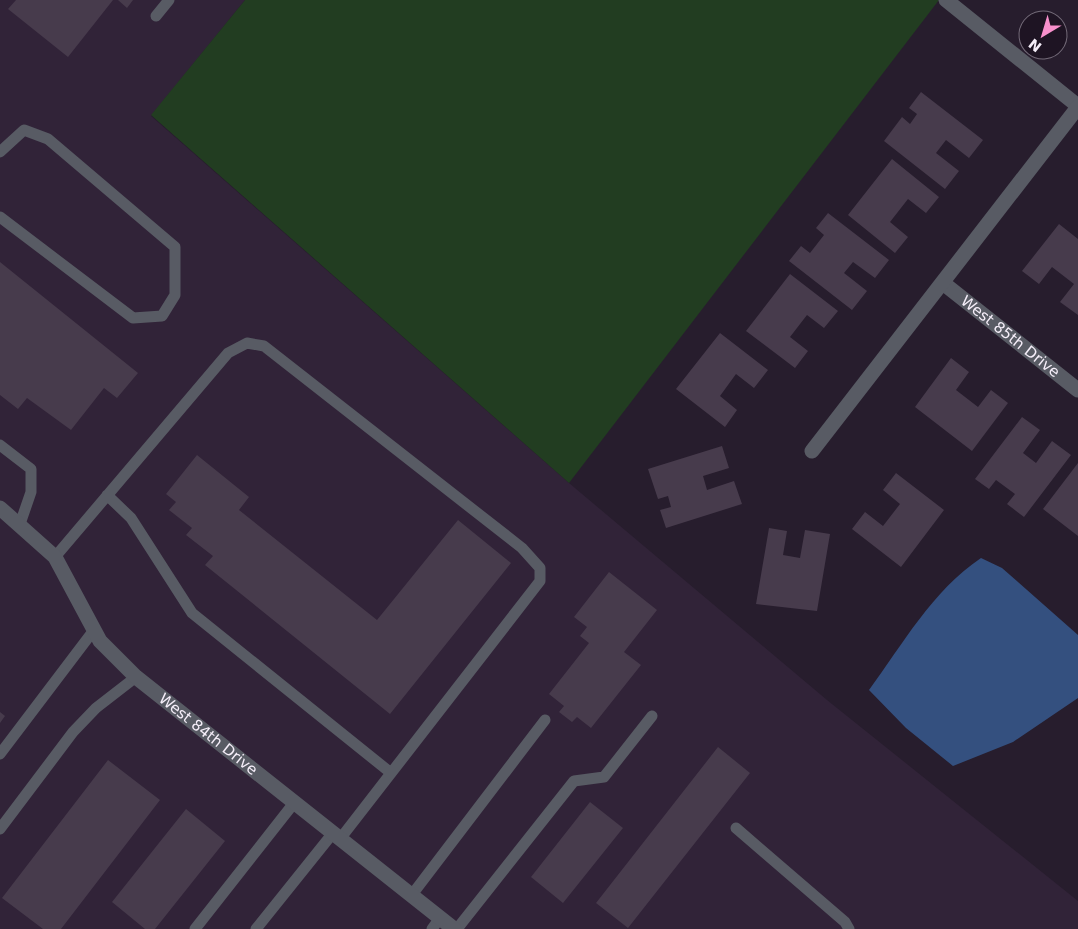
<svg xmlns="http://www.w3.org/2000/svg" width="1078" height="929" font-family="'DejaVu Sans',sans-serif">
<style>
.built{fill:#312338}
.green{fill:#223d21}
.water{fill:#34507f}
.building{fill:#473b4c}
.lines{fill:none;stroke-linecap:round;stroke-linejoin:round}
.lane{stroke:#585b64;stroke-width:11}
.street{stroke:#585b64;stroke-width:15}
.labels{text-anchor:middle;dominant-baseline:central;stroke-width:4.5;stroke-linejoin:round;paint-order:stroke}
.street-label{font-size:15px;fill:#f5eef9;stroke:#1e1423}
</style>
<rect width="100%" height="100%" fill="#271d2d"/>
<path class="built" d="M0,0H245L151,116L569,483L827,700L1078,901V929H0Z"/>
<path class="green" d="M245,0H939L569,483L151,115Z"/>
<path class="water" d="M981,558L1002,568L1078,635V698L1013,742L953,766L906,728L869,690C903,644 932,591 981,558Z"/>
<path class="building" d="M16,0H113L68,57L8,9Z
M118,0H133L127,8Z
M921,92L983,140L969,158L946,140L936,153L959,171L945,189L884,141L902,117L910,124L917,114L909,108Z
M892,159L939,197L926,213L908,199L890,222L908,237L895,253L848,215Z
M828,213L889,260L875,278L853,262L844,273L867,291L852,310L789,261L801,246L810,253L824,235L816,228Z
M1059,224L1078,239V315L1060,302L1074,284L1052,267L1039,284L1022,271Z
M0,262L138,373L117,398L104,388L71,430L27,398L18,409L0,395Z
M790,274L838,311L824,328L807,315L790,337L808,351L795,368L746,331Z
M720,333L768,370L754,388L736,374L720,396L737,410L725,427L676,389Z
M951,358L969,372L956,390L978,407L991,390L1008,403L972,451L915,407Z
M1022,417L1040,430L1023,453L1036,463L1052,441L1071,455L1024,517L1007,504L1015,494L996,480L989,489L975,479Z
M722,446L729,468L703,476L707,490L734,481L742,504L666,528L660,510L671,507L668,496L658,499L648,469Z
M197,455L249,497L239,510L377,620L458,520L511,563L390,714L205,565L213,556L186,535L192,528L169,510L176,502L166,494Z
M1078,463V536L1043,509Z
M896,473L944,510L901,567L852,529L865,512L883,526L900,504L883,490Z
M769,528L787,531L783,555L800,558L805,530L830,534L817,611L756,604Z
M609,572L657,610L624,652L641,665L591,728L577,717L572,722L559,712L564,706L549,694L589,643L580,636L587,627L574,617Z
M0,712L5,716L0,723Z
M718,747L750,773L628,928L596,903Z
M108,760L160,800L61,929H43L2,898Z
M590,802L623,828L563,903L531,877Z
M186,809L225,841L155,929H145L112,902Z"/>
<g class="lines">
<path class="lane" d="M156,16L169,0
M0,152L24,130L48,139L175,247V295L162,316L133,318L0,217
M0,445L31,469V492L20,524
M107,495L131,518L192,613L391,773
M55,557L228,353L247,343L264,346L522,548L540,568V581L340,839
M0,754L94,630
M736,828L845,922L849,929
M0,829L73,732L96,708L136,677
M411,896L545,720
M195,929L294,803
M256,929L333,833
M432,929L440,918
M457,929L574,781L604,777L652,716"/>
<g class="street">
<path d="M946,0L1078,106"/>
<path id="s1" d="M943,283L1078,390"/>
<path d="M812,451L1078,107"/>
<path id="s2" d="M0,508L55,557L100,641L136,677L454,929"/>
</g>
</g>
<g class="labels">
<g class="street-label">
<text stroke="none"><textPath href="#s1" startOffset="86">West 85th Drive</textPath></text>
<text stroke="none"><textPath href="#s2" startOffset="312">West 84th Drive</textPath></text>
</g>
</g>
<g transform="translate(1043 35) rotate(218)"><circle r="24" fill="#1e1423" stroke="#746b79"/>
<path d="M0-4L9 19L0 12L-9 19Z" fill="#f890cc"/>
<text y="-8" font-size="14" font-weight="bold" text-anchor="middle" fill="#f5eef9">N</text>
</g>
</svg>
